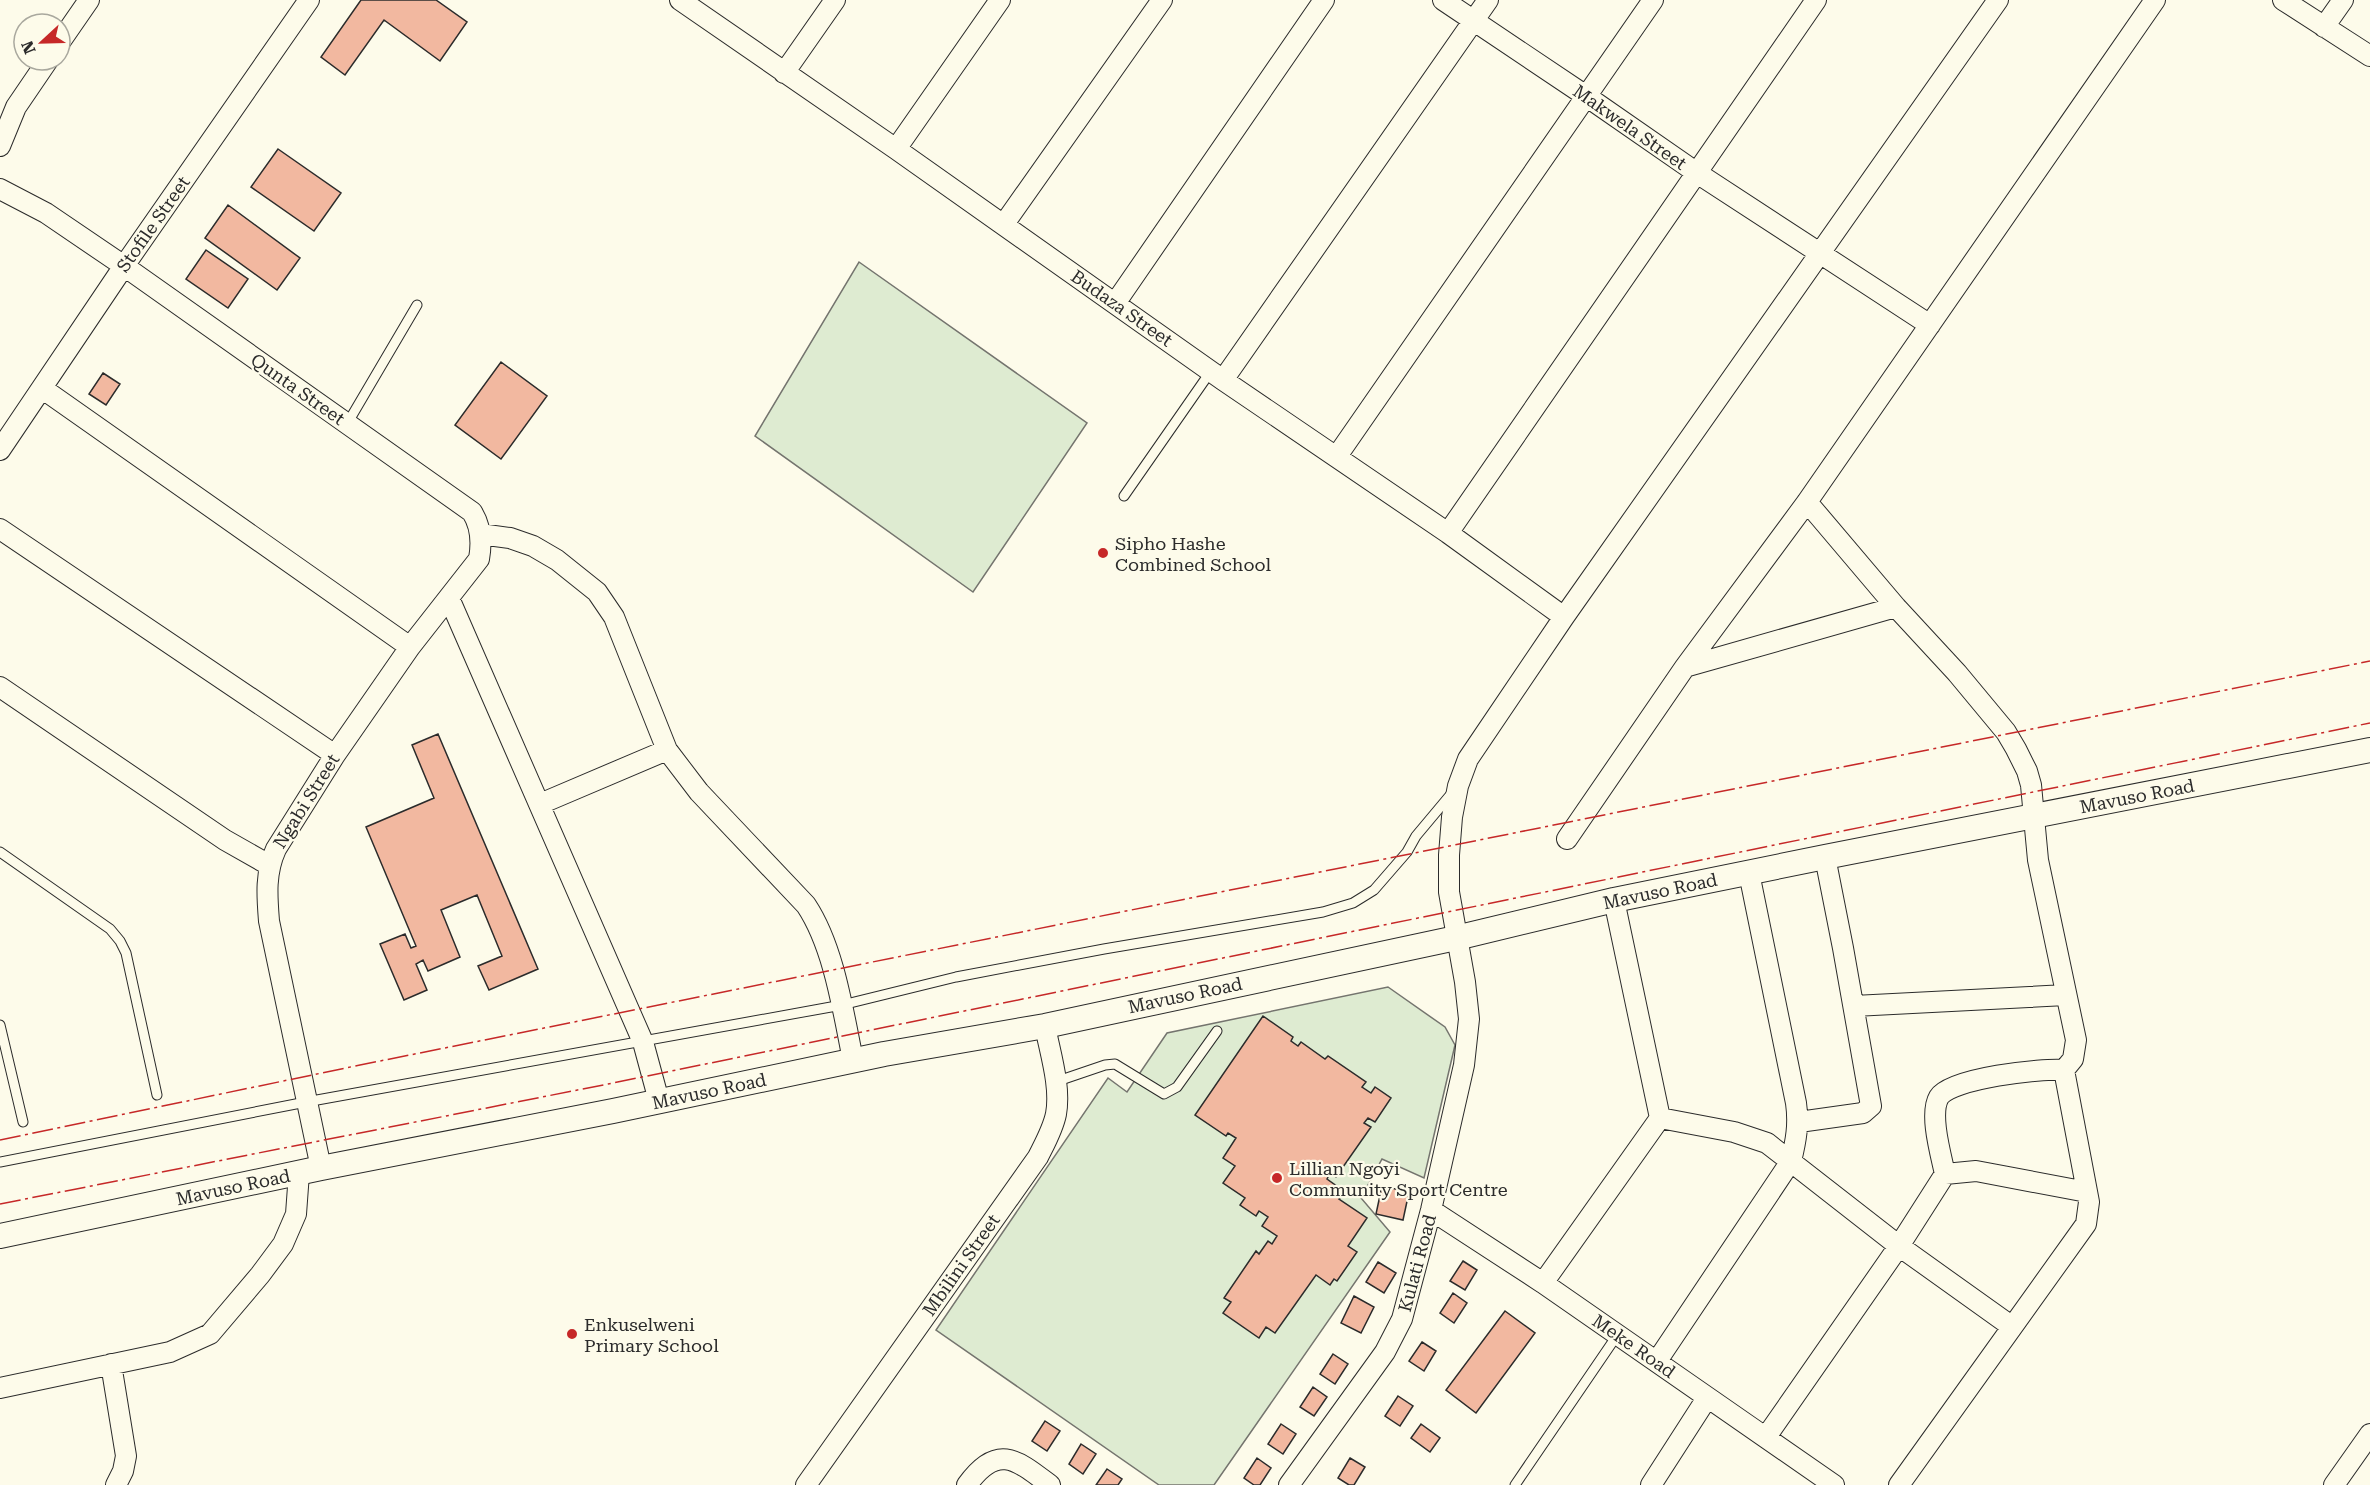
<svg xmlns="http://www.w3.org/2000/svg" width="2370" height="1485" font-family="'Roboto Serif',serif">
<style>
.green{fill:#deebd1;stroke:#74746e;stroke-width:1.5}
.building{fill:#f2b8a0;stroke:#2b2b2b;stroke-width:1.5}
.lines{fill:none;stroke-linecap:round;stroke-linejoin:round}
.service-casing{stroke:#2b2b2b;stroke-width:11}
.minor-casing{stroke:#2b2b2b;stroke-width:22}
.tertiary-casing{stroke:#2b2b2b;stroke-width:26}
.service{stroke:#fdfbea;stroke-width:9}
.minor{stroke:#fdfbea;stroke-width:20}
.tertiary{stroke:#fdfbea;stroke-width:24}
.power{stroke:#c62828;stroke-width:1.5;stroke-dasharray:21 4.5 3 4.5;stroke-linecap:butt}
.poi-dot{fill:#c62828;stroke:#fdfbea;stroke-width:2}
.labels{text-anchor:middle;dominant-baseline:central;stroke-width:4.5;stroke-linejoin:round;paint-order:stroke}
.street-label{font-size:18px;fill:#2b2b2b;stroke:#fdfbea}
.poi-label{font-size:18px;fill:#2b2b2b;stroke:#fdfbea;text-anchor:start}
</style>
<rect width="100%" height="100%" fill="#fdfbea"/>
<path class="green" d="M859,262L1087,423L973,592L755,436Z
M1388,987L1445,1027L1455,1045L1424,1178L1382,1159L1361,1198L1390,1232L1214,1485H1159L936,1330L1108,1078L1127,1092L1167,1033Z"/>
<path class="building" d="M361,0H436L467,22L440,61L384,20L345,75L321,57Z
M278,149L341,193L314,231L251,187Z
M228,205L300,258L277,290L205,238Z
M206,250L248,279L228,308L186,279Z
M501,362L547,396L501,459L455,425Z
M103,373L120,384L106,405L89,394Z
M438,734L538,969L489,990L478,966L502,956L477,895L441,910L460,957L428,971L423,960L416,964L427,990L404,1000L380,944L405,934L411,948L416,946L366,827L434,798L412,745Z
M1263,1016L1293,1037L1291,1041L1298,1046L1301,1042L1325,1059L1328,1056L1366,1082L1362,1087L1371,1093L1375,1087L1391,1098L1375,1122L1368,1118L1364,1123L1371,1127L1336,1177L1330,1173L1327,1179L1345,1192L1339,1199L1367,1218L1348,1246L1357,1252L1337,1281L1334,1279L1330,1285L1316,1275L1275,1333L1266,1327L1259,1338L1223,1313L1231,1302L1224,1298L1256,1251L1259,1254L1268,1241L1272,1244L1277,1236L1262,1226L1268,1217L1259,1211L1256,1216L1240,1205L1245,1198L1223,1183L1235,1166L1223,1158L1236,1138L1228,1133L1226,1136L1195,1115Z
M1382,1186L1409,1192L1403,1220L1376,1214Z
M1463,1261L1477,1270L1465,1290L1450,1281Z
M1378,1262L1396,1273L1384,1293L1366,1282Z
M1453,1293L1467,1303L1454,1323L1440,1313Z
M1354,1296L1374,1307L1361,1333L1341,1323Z
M1505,1311L1535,1333L1476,1413L1446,1390Z
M1422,1342L1436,1351L1424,1371L1409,1361Z
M1333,1354L1348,1364L1335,1384L1320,1374Z
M1313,1387L1327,1397L1314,1416L1300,1407Z
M1398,1396L1413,1406L1400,1426L1385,1416Z
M1045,1421L1060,1431L1047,1451L1032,1441Z
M1281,1424L1296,1434L1283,1454L1268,1444Z
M1421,1424L1440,1438L1430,1452L1411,1438Z
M1081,1444L1096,1454L1083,1474L1069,1464Z
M1257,1458L1271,1468L1260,1485H1254L1244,1478Z
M1350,1458L1365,1467L1354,1485H1349L1338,1478Z
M1107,1469L1122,1479L1118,1485H1096Z"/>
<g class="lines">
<g class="service-casing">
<path id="service" d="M347,424L417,305
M1124,496L1211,371
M0,852L110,929L120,941L126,953L157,1095
M0,1025L23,1122
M1055,1082L1105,1065L1115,1064L1164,1094L1177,1087L1217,1031
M0,1162L306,1102L842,1005L956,977L1104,949L1323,912L1353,903L1374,890L1407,852L1416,836L1452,793
M1515,1485L1618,1334"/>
</g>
<g class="minor-casing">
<path id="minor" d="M680,0L896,149L1223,380L1448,533L1564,617
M1443,0L1586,96L1697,173L1930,325
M2283,0L2370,56
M2324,27L2343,0
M60,42L89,0
M784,73L835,0
M0,146L16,107L48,60
M896,149L1000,0
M0,189L46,213L124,266L472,512C481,526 482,542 479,559L410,647L335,755L276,849C265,873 267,896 269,921L321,1168
M1004,224L1162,0
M1116,302L1324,0
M1223,380L1488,0
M43,389L410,647
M0,450L124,266L309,0
M1337,456L1653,0
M1807,502L1896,607L1957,673L2006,732L2016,749L2027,771L2031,785L2038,860L2076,1040L2073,1059L2064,1070
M0,529L335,755
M1448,533L1816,0
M480,534L510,538L533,546L557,560L597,592L614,617L667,750L699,792L806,905C834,947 843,1011 853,1060
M449,598L643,1042L659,1101
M1685,667L1896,607
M0,687L225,840L269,865
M540,804L667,750
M1567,839L1685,667L1807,502L2155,0
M1854,1006L2066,995
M1660,1118L1734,1132L1767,1143L1899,1246L2011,1326
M1799,1122L1863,1113L1871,1106L1843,948L1825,857
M1945,1174L1976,1171L2087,1192
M1431,1210L1543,1283L1834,1485
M1543,1283L1660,1118L1614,900
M1657,1361L1791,1161C1796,1141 1799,1124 1796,1103L1749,873
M111,1364L126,1456L123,1471L116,1485
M0,1388L170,1352L210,1334L260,1275L283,1244L296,1214L299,1173
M1766,1437L1899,1246L1945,1174C1941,1155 1929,1114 1939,1097C1951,1078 2042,1068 2064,1070
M806,1485L1038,1157C1045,1143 1053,1129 1056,1114C1061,1086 1050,1053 1045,1026
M967,1485C997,1443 1016,1459 1050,1485
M1289,1485L1385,1352L1402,1319L1406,1304L1431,1210L1464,1065L1469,1019L1465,982L1449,892V855L1452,817L1458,786L1468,759L1564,617L1998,0
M1651,1485L1707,1398
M1899,1485L2086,1224L2089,1202L2064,1070
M2334,1485L2370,1434"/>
</g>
<g class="tertiary-casing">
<path id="tertiary" d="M0,1236L321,1168L613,1111L884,1054L1045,1026L1456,938L1614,900L1825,857L2370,750"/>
</g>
<use href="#service" class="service"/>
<use href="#minor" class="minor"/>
<use href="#tertiary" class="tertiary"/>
<path class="power" d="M0,1140L360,1065L2370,661
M0,1204L608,1084L2370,723"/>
</g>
<g class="poi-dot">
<circle cx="1103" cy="553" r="6"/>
<circle cx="1277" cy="1178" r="6"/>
<circle cx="572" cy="1334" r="6"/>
</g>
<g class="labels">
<g class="street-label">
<text transform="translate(1630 127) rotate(35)">Makwela Street</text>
<text transform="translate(153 224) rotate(-55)">Stofile Street</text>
<text transform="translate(1122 308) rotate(35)">Budaza Street</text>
<text transform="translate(298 389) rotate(35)">Qunta Street</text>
<text transform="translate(2137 796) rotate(-11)">Mavuso Road</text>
<text transform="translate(306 801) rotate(-58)">Ngabi Street</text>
<text transform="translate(1660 891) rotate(-12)">Mavuso Road</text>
<text transform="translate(1185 995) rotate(-12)">Mavuso Road</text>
<text transform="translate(709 1091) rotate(-12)">Mavuso Road</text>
<text transform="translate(233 1187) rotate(-12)">Mavuso Road</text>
<text transform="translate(1417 1263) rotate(-75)">Kulati Road</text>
<text transform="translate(961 1265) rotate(-55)">Mbilini Street</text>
<text transform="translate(1634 1346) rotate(35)">Meke Road</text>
</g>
<g class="poi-label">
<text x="1115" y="543">Sipho Hashe<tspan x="1115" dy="21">Combined School</tspan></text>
<text x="1289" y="1168">Lillian Ngoyi<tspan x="1289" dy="21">Community Sport Centre</tspan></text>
<text x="584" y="1324">Enkuselweni<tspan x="584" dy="21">Primary School</tspan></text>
</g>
</g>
<g transform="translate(42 42) rotate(248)"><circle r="28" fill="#fdfbea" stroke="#a9a89e" stroke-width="1.5"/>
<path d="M0-4.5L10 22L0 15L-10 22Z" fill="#c62828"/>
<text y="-9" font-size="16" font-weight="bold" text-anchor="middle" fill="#2b2b2b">N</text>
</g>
</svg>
